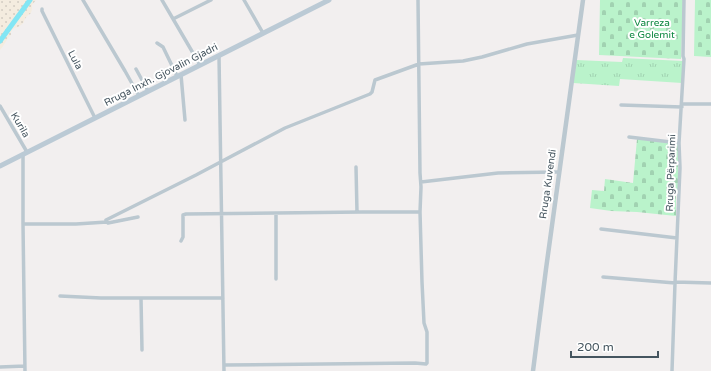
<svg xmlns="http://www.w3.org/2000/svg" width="711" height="371" font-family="'Varela Round',sans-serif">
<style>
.grass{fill:url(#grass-tufts)}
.sand{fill:url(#sand-dots)}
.cemetery{fill:url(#cemetery-stones)}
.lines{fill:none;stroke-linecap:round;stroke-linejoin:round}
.river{stroke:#83e6f4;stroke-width:5}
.minor{stroke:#bbc8d0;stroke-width:3.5}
.tertiary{stroke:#bbc8d0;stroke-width:4.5}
.secondary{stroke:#bbcad5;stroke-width:5}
.labels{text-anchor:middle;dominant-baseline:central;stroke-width:4;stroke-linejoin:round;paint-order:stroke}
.park-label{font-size:10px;fill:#0e8841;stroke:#fff}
.street-label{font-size:10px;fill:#45555f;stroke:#fff}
</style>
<defs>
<pattern id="grass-tufts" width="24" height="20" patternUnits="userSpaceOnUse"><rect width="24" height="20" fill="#baf3cb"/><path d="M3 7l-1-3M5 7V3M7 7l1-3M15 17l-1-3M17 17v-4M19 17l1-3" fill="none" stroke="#a1d2b1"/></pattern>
<pattern id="sand-dots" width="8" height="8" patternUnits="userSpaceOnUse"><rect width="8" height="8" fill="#f4ecdf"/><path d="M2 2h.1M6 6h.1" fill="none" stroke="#d3ccc2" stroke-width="1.8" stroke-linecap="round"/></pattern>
<pattern id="cemetery-stones" width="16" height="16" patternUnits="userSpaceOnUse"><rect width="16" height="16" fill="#baf3cb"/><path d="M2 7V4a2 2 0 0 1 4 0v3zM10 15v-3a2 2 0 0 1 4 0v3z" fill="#a1d2b1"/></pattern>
</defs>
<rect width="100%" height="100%" fill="#f2efef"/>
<path class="grass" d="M623,58L683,61L682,83L620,79L619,86L573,83L576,60L622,62Z"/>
<path class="sand" d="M0,0H36L32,5C32,17 29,12 25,19C22,24 26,21 21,25C16,29 10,27 11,35C6,39 5,45 0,50Z"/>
<path class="cemetery" d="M600,0H683L681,59L599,55Z
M695,0H711V57L694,56Z
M637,139L678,144V190L676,193V216L637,212L611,211L590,208L592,190L604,191L605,179L633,183Z"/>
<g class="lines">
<path class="river" d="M0,41L30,0"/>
<path class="minor" d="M83,0L125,71L139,96
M162,0L200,65
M244,0L263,33
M42,9V11L95,118
M173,19L211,0
M157,43L163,47L177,76
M219,56L224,371
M136,69L148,91
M181,75L185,120
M682,104H711
M621,105L682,107
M0,106L27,152
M629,137L679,143
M23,154V224L25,371
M356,167L357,212
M421,182L498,173L559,172
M276,213V279
M138,217L108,223L107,222L106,220L196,175L285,128L370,94L372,92L375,80L419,64L463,61L482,57L527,44L578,35
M23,224H76L107,222
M601,229L677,238
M181,241L183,237V215L186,214L362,212H420L421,187L420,173L418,0
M603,277L675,283
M675,282L711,283
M60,296L101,298H223
M141,298L142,350
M224,365L415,363L426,364L427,363V332L424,323L422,282L420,212
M0,367L25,366
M672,371L675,283L680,168L679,143L684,59L683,56L684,0"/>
<path class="tertiary" d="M533,371L546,269L583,0"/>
<path class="secondary" d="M0,166L329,0"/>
</g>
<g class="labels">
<g class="park-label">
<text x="652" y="23">Varreza<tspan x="652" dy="12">e Golemit</tspan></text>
</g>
<g class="street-label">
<text transform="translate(75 60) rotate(62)">Lula</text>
<text transform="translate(161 75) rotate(-27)">Rruga Inxh. Gjovalin Gjadri</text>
<text transform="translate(20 125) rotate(60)">Kurila</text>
<text transform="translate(671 173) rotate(-88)">Rruga Përparimi</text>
<text transform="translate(548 184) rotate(-82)">Rruga Kuvendi</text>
</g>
</g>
<path d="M571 351v6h87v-6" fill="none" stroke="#45555f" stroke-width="2"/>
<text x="577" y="351" font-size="12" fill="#45555f" stroke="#ffffff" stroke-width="3" paint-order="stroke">200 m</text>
</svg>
